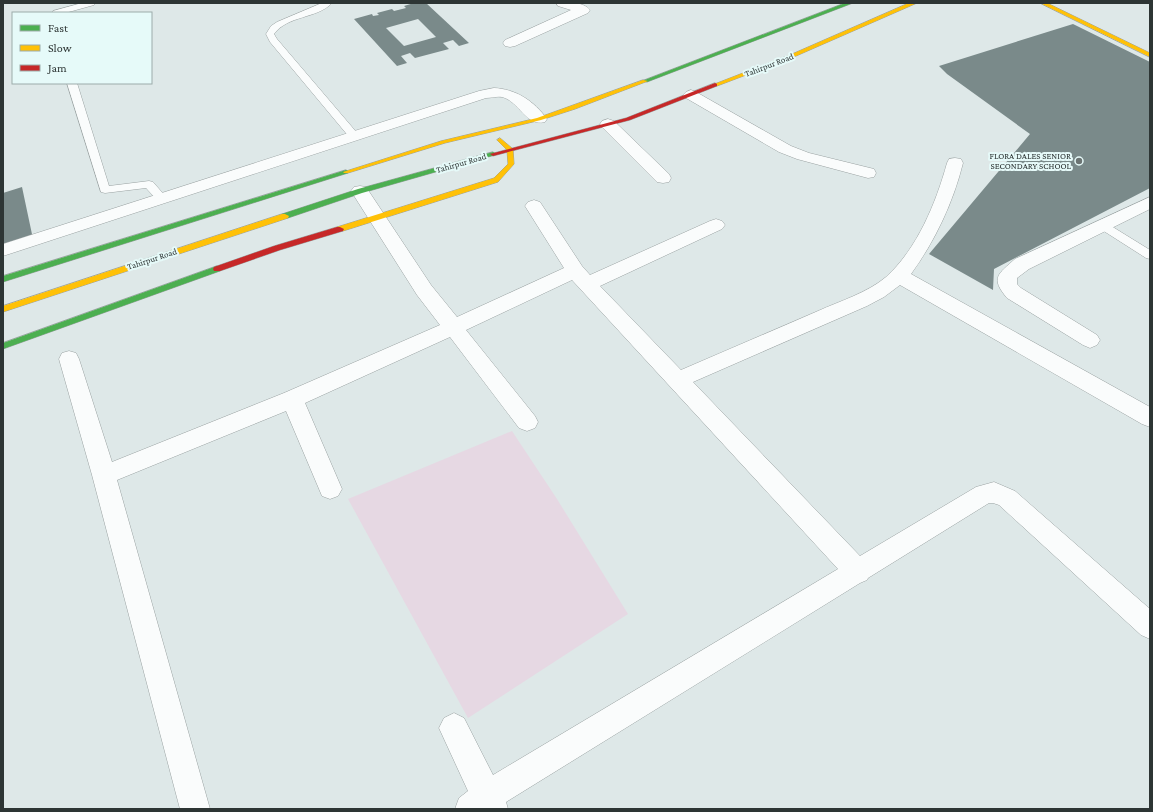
<svg xmlns="http://www.w3.org/2000/svg" width="1153" height="812" font-family="'Crimson Pro',serif">
<style>
.green{fill:#e6d8e3}
.building{fill:#7a8a8a;fill-rule:evenodd}
.lines{fill:none;stroke-linecap:round;stroke-linejoin:round}
.lane-casing{stroke:#9aa2a2;stroke-width:1}
.street-casing{stroke:#9aa2a2;stroke-width:1}
.fast-casing{stroke:#9aa2a2;stroke-width:1}
.slow-casing{stroke:#9aa2a2;stroke-width:1}
.jam-casing{stroke:#9aa2a2;stroke-width:1}
.lane{fill:#fafcfc;fill-rule:evenodd}
.street{fill:#fafcfc;fill-rule:evenodd}
.fast{fill:#4caf50;fill-rule:evenodd}
.slow{fill:#ffc107;fill-rule:evenodd}
.jam{fill:#c62828;fill-rule:evenodd}
.poi-dot{fill:#6b7473;stroke:#e6faf9;stroke-width:1.5}
.labels{text-anchor:middle;dominant-baseline:central;stroke-width:4;stroke-linejoin:round;paint-order:stroke}
.far-street-label{font-size:9px;fill:#2d3534;stroke:#e6faf9}
.far-poi-label{font-size:9px;fill:#2d3534;stroke:#e6faf9;text-anchor:end}
</style>
<rect width="100%" height="100%" fill="#dee8e8"/>
<path class="green" d="M512,431L557,499L628,614L468,718L348,499Z"/>
<path class="building" d="M414,3H426L469,43L459,46L453,40L443,43L449,49L415,58L410,53L401,56L407,63L397,66L354,19L372,14L373,16L379,15L377,13L392,9L394,11L406,8L404,6ZM418,19L436,37L404,46L386,28Z
M1073,24L1150,62V188L994,269L993,290L929,254L1030,134L947,74L939,66Z
M22,187L33,239L3,247V193Z"/>
<g class="lines">
<g class="lane-casing">
<path id="lane" d="M82,3H95L94,5L65,13H52L53,11Z
M322,3H332C317,19 288,15 274,34L277,39L358,134L359,136L358,138H350L270,42L266,34L271,26L277,22Z
M67,83H77L109,186L149,181L153,182L167,198L165,200H157L146,188L105,193L101,192Z
M1103,221L1150,250V259L1146,258L1099,228L1097,225L1099,222Z"/>
</g>
<g class="street-casing">
<path id="street" d="M556,3C567,3 583,1 590,10L588,13L515,46L510,47L505,46L503,43L505,40L571,10L558,6Z
M494,88C516,89 534,101 547,119L545,122C526,127 519,101 502,97C497,96 491,98 486,98L3,256V244L479,91Z
M691,90L696,92L791,146L809,153L874,169L876,173L874,177L868,178L797,159L779,152L686,98L683,95L686,92Z
M608,119L614,121L669,174L671,178L669,182L663,183L657,182L602,127L600,124L602,121Z
M955,158L961,159L963,163C953,203 935,241 911,274L1150,407V427L1142,424L900,285L884,297L867,306L693,382L860,556L976,487L994,482L1015,491L1150,609V639L1141,635L999,505L993,503H989L868,578L867,580L860,583L506,802L508,809H455L459,798L468,791L439,728L444,718L454,713L464,718L493,775L838,569L572,280L466,330L535,416L538,422L535,428L527,431L519,428L450,337L305,403L342,489L338,496L330,499L322,496L286,411L117,480L210,809H180L92,475L59,359L62,353L69,351L76,353L79,359L112,462L284,393L440,325L417,295L351,191L354,187L360,186L366,187L431,285L457,317L564,268L525,206L528,202L534,200L540,202L582,266L590,275L710,221L716,219L722,221L725,225L722,229L600,286L681,370C727,350 772,331 818,311C840,301 867,293 886,277C917,249 936,203 947,163L949,159Z
M1150,197V209L1029,269L1017,278V284L1021,288L1097,335L1100,340L1097,345L1090,348L1083,345L1007,298C990,278 998,274 1015,259Z"/>
</g>
<g class="fast-casing">
<path id="fast" d="M845,3H853L647,82L642,81Z
M493,152L496,154L495,155L362,193L288,218H285L281,216L282,214L358,189Z
M346,170L348,171V173L3,282V276Z
M217,266L220,267L221,269L220,271L3,349V343Z"/>
</g>
<g class="slow-casing">
<path id="slow" d="M909,3H917L796,56L717,86L712,85L792,54Z
M1040,3H1047L1150,53V57Z
M643,80L648,81L575,109L541,120L445,143L348,173H344L343,172L441,141L537,118Z
M500,138L513,149L514,164L498,182L343,231H340L336,229L337,227L494,178L508,164L507,150L497,140Z
M282,214H285L289,216L288,218L3,312V306Z"/>
</g>
<g class="jam-casing">
<path id="jam" d="M715,83L717,84V86L630,120L493,156L490,154L626,118Z
M337,227H340L344,229L343,231L280,250L220,271H214L213,269L214,267L274,246Z"/>
</g>
<use href="#lane" class="lane"/>
<use href="#street" class="street"/>
<use href="#fast" class="fast"/>
<use href="#slow" class="slow"/>
<use href="#jam" class="jam"/>
</g>
<circle class="poi-dot" cx="1079" cy="161" r="4"/>
<g class="labels">
<g class="far-street-label">
<text transform="translate(769 65) rotate(-21)">Tahirpur Road</text>
<text transform="translate(461 163) rotate(-16)">Tahirpur Road</text>
<text transform="translate(152 259) rotate(-18)">Tahirpur Road</text>
</g>
<g class="far-poi-label">
<text x="1071" y="156">FLORA DALES SENIOR<tspan x="1071" dy="10">SECONDARY SCHOOL</tspan></text>
</g>
</g>
<rect width="1153" height="812" fill="none" stroke="#2d3534" stroke-width="8"/>
<rect x="12" y="12" width="140" height="72" fill="#e6faf9" stroke="#9cabaa"/>
<rect x="20" y="25" width="20" height="6" fill="#4caf50" stroke="#9cabaa"/>
<text x="48" y="32" font-size="12" fill="#2d3534">Fast</text>
<rect x="20" y="45" width="20" height="6" fill="#ffc107" stroke="#9cabaa"/>
<text x="48" y="52" font-size="12" fill="#2d3534">Slow</text>
<rect x="20" y="65" width="20" height="6" fill="#c62828" stroke="#9cabaa"/>
<text x="48" y="72" font-size="12" fill="#2d3534">Jam</text>
</svg>
